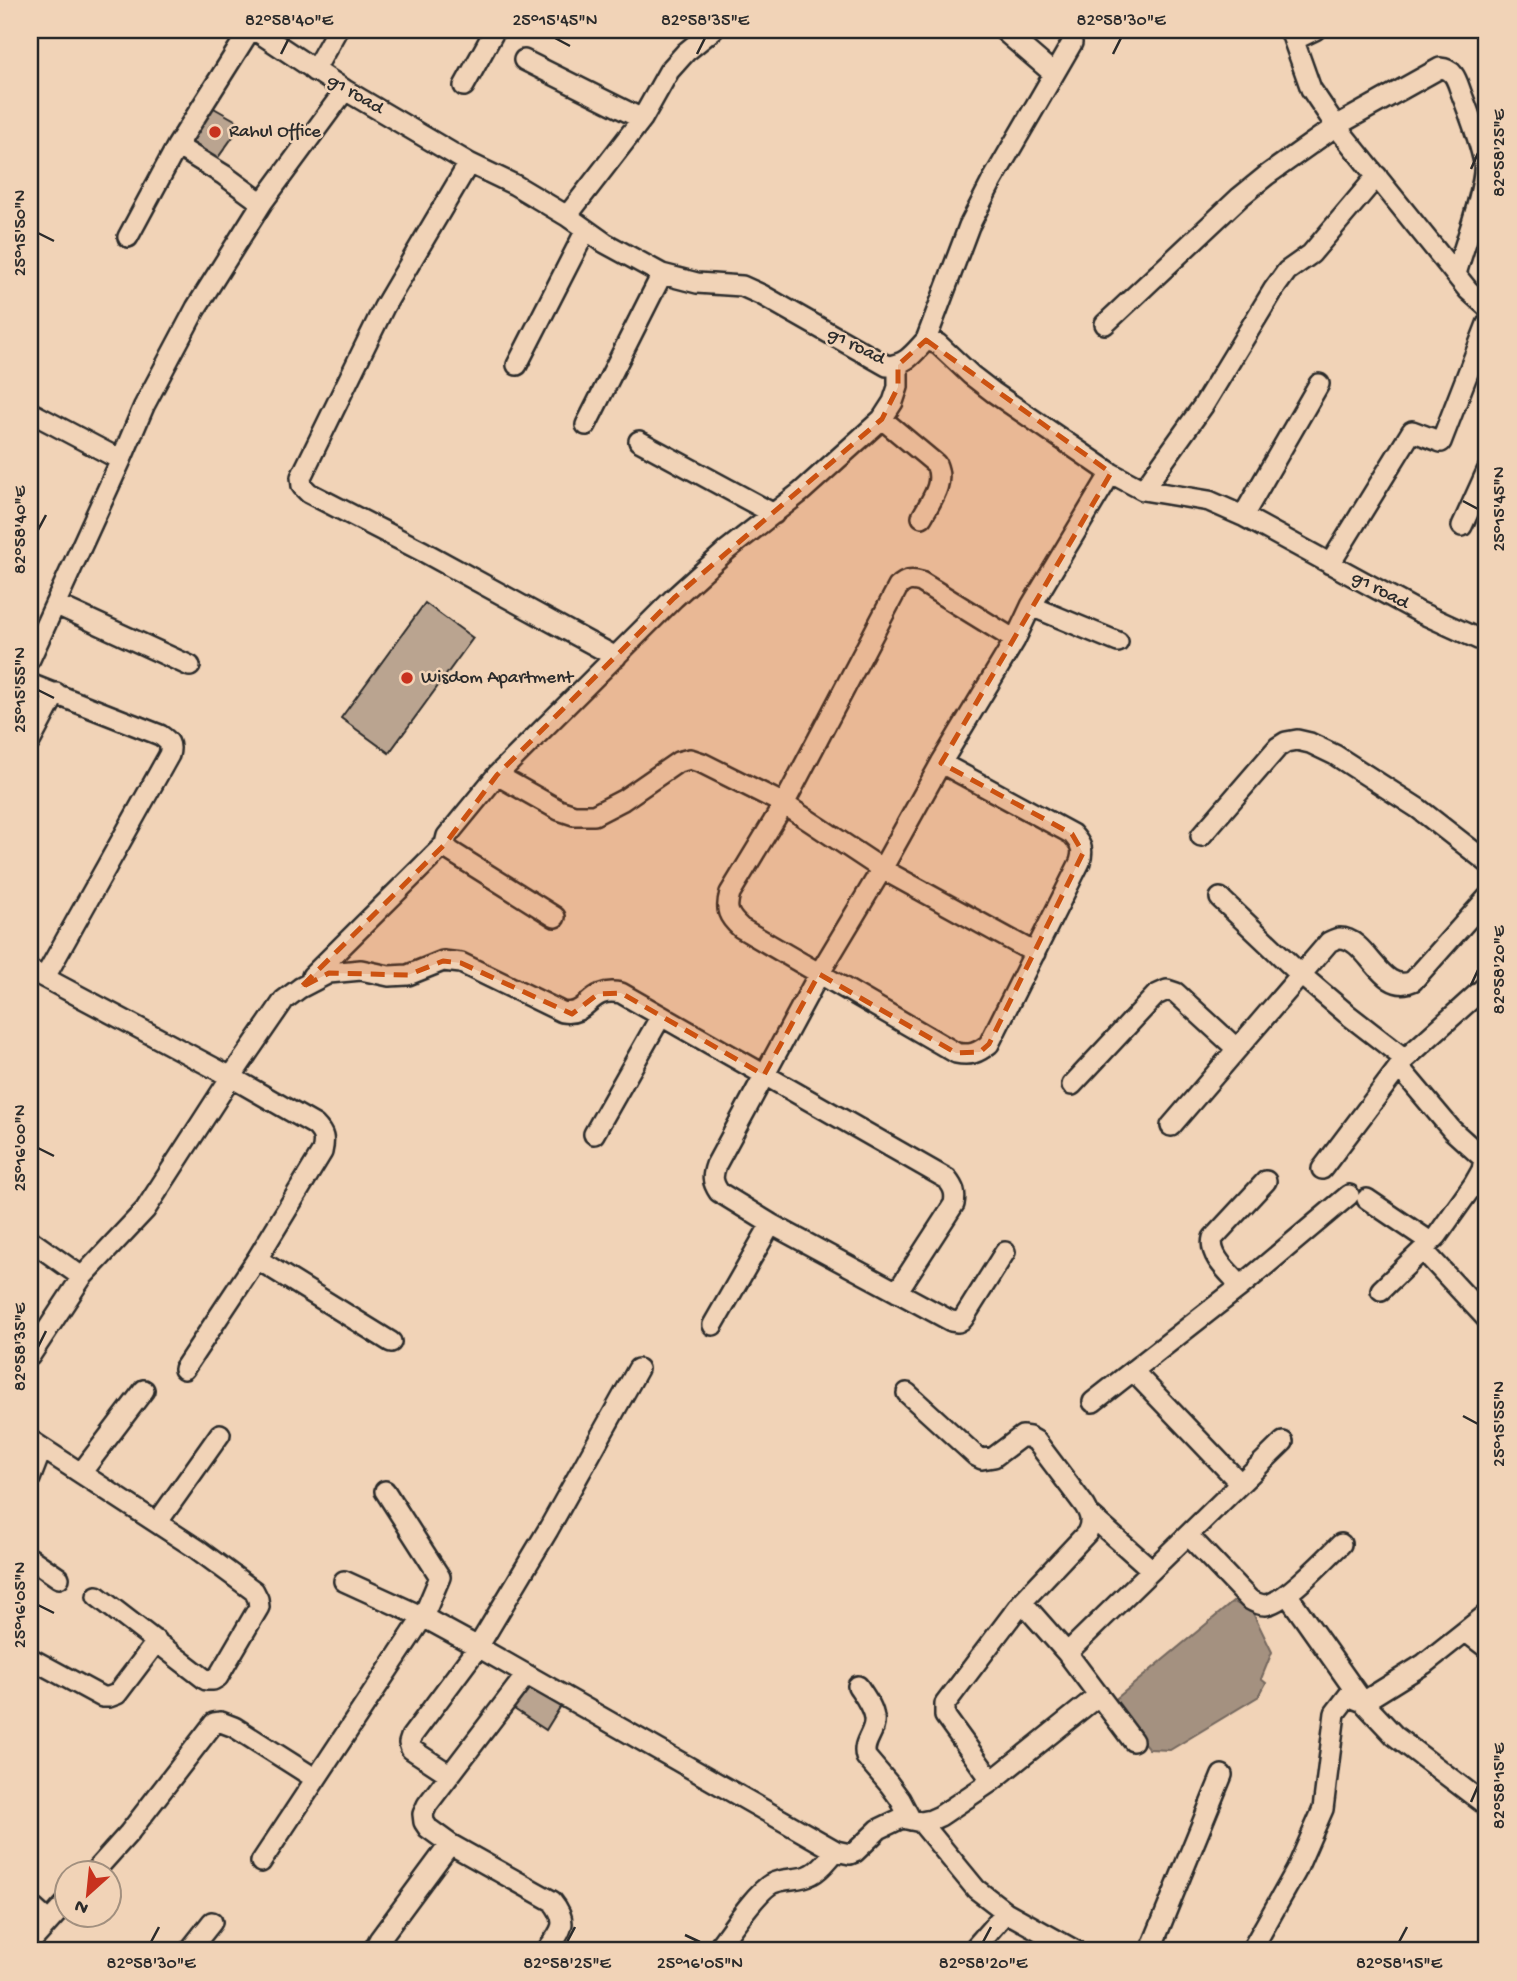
<svg xmlns="http://www.w3.org/2000/svg" width="1517" height="1981" font-family="'Gochi Hand',sans-serif">
<style>
.water{fill:#a49180;stroke:#74685e;stroke-width:2}
.building{fill:#baa490;stroke:#2b2b2b;stroke-width:2}
.lines{fill:none;stroke-linecap:round;stroke-linejoin:round}
.minor-casing{stroke:#2b2b2b;stroke-width:24}
.minor{stroke:#f1d3b7;stroke-width:19}
.marked{fill:#cc5211;fill-opacity:0.2;stroke:#cc5211;stroke-width:5;stroke-dasharray:14 9;stroke-linejoin:round}
.ticks{fill:none;stroke:#2b2b2b;stroke-width:2.5}
.poi-dot{fill:#c8321e;stroke:#f1d3b7;stroke-width:2.5}
.labels{text-anchor:middle;dominant-baseline:central;stroke-width:5;stroke-linejoin:round;paint-order:stroke}
.street-label{font-size:19px;fill:#2b2b2b;stroke:#f1d3b7}
.poi-label{font-size:19px;fill:#2b2b2b;stroke:#f1d3b7;text-anchor:start}
.neatline{fill:none;stroke:#2b2b2b;stroke-width:2.5}
.ticks-label{font-size:18px;text-anchor:middle;fill:#2b2b2b}
</style>
<rect width="100%" height="100%" fill="#f1d3b7"/>
<filter id="ink" filterUnits="userSpaceOnUse"><feTurbulence type="fractalNoise" baseFrequency=".0143" numOctaves="2"/><feDisplacementMap in="SourceGraphic" scale="14" xChannelSelector="R" yChannelSelector="G"/><feConvolveMatrix kernelMatrix="1 2 1 2 8 2 1 2 1" color-interpolation-filters="sRGB"/></filter>
<g filter="url(#ink)">
<path class="water" d="M1233,1602L1251,1609L1272,1652L1261,1679L1266,1683L1259,1696L1170,1750L1149,1749L1111,1703Z"/>
<path class="building" d="M212,107L242,124L217,159L189,140Z
M425,603L473,638L389,753L341,718Z
M527,1682L562,1704L546,1730L511,1707Z"/>
<g class="lines">
<g class="minor-casing">
<path id="minor" d="M255,30L345,90L469,163L515,185L567,216L605,243L662,274L697,283L742,286L762,295L887,366C907,364 913,354 926,340L938,344L971,375L993,392L1111,473L1143,490L1209,501L1243,516L1419,612L1487,643
M1003,30L1054,74
M1290,30L1311,89L1336,126L1468,290L1487,307
M1294,40L1315,30
M524,60L642,119
M314,71L337,30
M464,86L495,30
M177,146L224,175L262,203
M469,163L384,307L301,477L302,486L309,493L424,552L616,657
M567,216L642,119L669,71L686,52L713,30
M128,237L177,146L250,30
M1105,324L1240,197L1267,175L1336,126L1440,68C1456,69 1457,83 1462,95C1470,116 1480,141 1484,163C1487,185 1463,249 1456,274
M926,340L969,226L992,181L1072,43
M517,365L586,230
M30,412L121,460
M882,419L936,464C945,484 931,500 922,517
M586,425L662,274
M639,441L774,514
M1143,490L1203,406L1274,289L1287,271L1311,254L1377,176
M1243,516L1319,384
M1462,526L1487,471
M1330,564L1412,431L1441,442L1487,324
M55,604L190,666
M1031,606L1118,642
M30,659L121,460L144,406L196,308L262,203L345,90
M30,684L160,735C169,741 172,744 169,755L45,977
M30,742L56,693
M941,763L1072,834C1081,844 1084,849 1080,862L989,1044C978,1053 970,1056 956,1053L741,928C728,916 725,910 730,893L784,804L898,587C906,580 911,579 921,582L1015,640
M497,775L559,810L574,815H594L623,800L678,762L690,759L702,763L784,804L882,869L1035,953
M1201,836L1278,747L1286,742L1297,740L1310,743L1335,755L1419,809L1487,862
M1220,898L1300,974L1347,1014L1405,1059
M555,917L450,851L445,844L447,836L497,775L674,598L727,550L801,492L882,419L893,402L898,387V365
M30,970L231,1077L315,1125C324,1134 325,1139 322,1152L257,1259L184,1369
M312,976L445,844
M1072,1085L1156,995L1167,990L1176,993L1237,1049
M1171,1126L1329,942C1331,941 1337,938 1340,938C1368,938 1381,996 1413,981L1487,898
M594,1134L661,1016
M1322,1169L1405,1059L1487,985
M1367,1199L1429,1241L1424,1251L1487,1319
M30,1240L82,1277L30,1356
M1005,1252L963,1319L958,1322L951,1321L771,1224L719,1192C712,1182 712,1176 716,1165L819,974L882,869L941,763L1015,640L1031,606L1111,473
M257,1259L391,1342
M82,1277L145,1210L231,1077L284,1000L300,988L329,973L361,970L389,976L408,975L443,961L461,963L562,1012C590,1017 587,986 621,993L947,1179C954,1188 956,1193 954,1204L897,1292
M1241,1286C1230,1273 1208,1256 1213,1238L1266,1181
M1381,1290L1437,1236L1474,1184L1482,1170L1484,1159L1452,1130L1399,1067
M713,1325L771,1224
M1133,1371L1240,1483
M907,1393L976,1456L982,1459L994,1457L1022,1436L1029,1437L1036,1441L1085,1506C1091,1516 1092,1522 1087,1533L1022,1602L945,1704V1716L992,1781
M1093,1402L1241,1286L1349,1195
M30,1440L197,1549L254,1591L258,1599L259,1607L218,1677L213,1680H206L97,1596
M81,1473L144,1390
M30,1479L42,1448
M1090,1515L1152,1570
M157,1523L220,1434
M1188,1535L1249,1599C1254,1602 1259,1605 1265,1605C1285,1603 1325,1559 1341,1544
M30,1558L59,1578
M344,1581L423,1617L478,1647L836,1851L850,1854L855,1852L879,1829L902,1818L921,1822L931,1820L940,1816L992,1781L1099,1695
M1287,1594L1363,1702L1395,1736L1487,1806
M1022,1602L1067,1653L1133,1741
M1466,1632L1487,1648
M1067,1653L1283,1442
M30,1658L102,1697H109L117,1694L157,1641
M526,1675L427,1805L423,1814L424,1822L428,1828L450,1844L552,1901C570,1923 561,1932 546,1951
M858,1686C864,1695 873,1707 874,1718C876,1733 861,1742 866,1757L889,1784L900,1799L911,1820
M1363,1702L1424,1664L1487,1614
M449,1774L411,1749L409,1743L411,1737L478,1647L548,1530L638,1369
M921,1822L976,1889L1006,1912L1076,1951
M261,1862L423,1617L440,1577L385,1491
M94,1872L129,1833L214,1723L221,1722L234,1727L316,1779
M30,1905L49,1922
M30,1943L66,1903
M189,1951L212,1922
M373,1951L379,1940L450,1844
M715,1951C728,1935 754,1894 771,1884C784,1877 800,1881 812,1874C822,1869 829,1858 836,1851
M972,1951L1006,1912
M1150,1951L1222,1775
M1251,1951L1296,1871L1323,1809L1335,1713L1348,1696L1363,1702"/>
</g>
<use href="#minor" class="minor"/>
</g>
</g>
<path class="marked" d="M926,340L1111,473L941,763L1072,834L1083,853L989,1044L980,1052L956,1053L819,974L764,1075L621,993L598,994L572,1014L461,963L443,961L408,975L329,973L300,988L445,844L497,775L674,598L882,419L898,387V365Z"/>
<path class="ticks" d="M555,38L570,46M281,54L289,38M697,54L705,38M1113,54L1121,38M1471,169L1478,153M38,233L54,241M1463,501L1478,509M38,530L46,515M38,690L54,698M1471,985L1478,970M38,1148L54,1156M38,1347L46,1331M1463,1416L1478,1424M38,1605L54,1613M1471,1802L1478,1786M685,1935L700,1942M151,1942L159,1927M567,1942L575,1927M983,1942L991,1927M1399,1942L1407,1927"/>
<g class="poi-dot">
<circle cx="215" cy="132" r="7"/>
<circle cx="407" cy="678" r="7"/>
</g>
<g class="labels">
<g class="street-label">
<text transform="translate(355 95) rotate(31)">g1 road</text>
<text transform="translate(856 347) rotate(27)">g1 road</text>
<text transform="translate(1380 591) rotate(28)">g1 road</text>
</g>
<g class="poi-label">
<text x="229" y="132">Rahul Office</text>
<text x="421" y="678">Wisdom Apartment</text>
</g>
</g>
<rect width="1517" height="1981" fill="none" stroke="#f1d3b7" stroke-width="77"/>
<g transform="translate(88 1894) rotate(207)"><circle r="33" fill="#f1d3b7" stroke="#a2907f" stroke-width="2"/>
<path d="M0-5L12 26L0 18L-12 26Z" fill="#c8321e"/>
<text y="-10" font-size="19" font-weight="bold" text-anchor="middle" fill="#2b2b2b">N</text>
</g>
<rect x="38" y="38" width="1440" height="1904" class="neatline"/>
<g class="ticks-label">
<text x="289" y="25">82°58'40"E</text>
<text x="555" y="25">25°15'45"N</text>
<text x="705" y="25">82°58'35"E</text>
<text x="1121" y="25">82°58'30"E</text>
<text transform="translate(1498 153) rotate(-90)" y="6">82°58'25"E</text>
<text transform="translate(19 233) rotate(-90)" y="6">25°15'50"N</text>
<text transform="translate(1498 509) rotate(-90)" y="6">25°15'45"N</text>
<text transform="translate(19 530) rotate(-90)" y="6">82°58'40"E</text>
<text transform="translate(19 690) rotate(-90)" y="6">25°15'55"N</text>
<text transform="translate(1498 970) rotate(-90)" y="6">82°58'20"E</text>
<text transform="translate(19 1148) rotate(-90)" y="6">25°16'00"N</text>
<text transform="translate(19 1347) rotate(-90)" y="6">82°58'35"E</text>
<text transform="translate(1498 1424) rotate(-90)" y="6">25°15'55"N</text>
<text transform="translate(19 1605) rotate(-90)" y="6">25°16'05"N</text>
<text transform="translate(1498 1786) rotate(-90)" y="6">82°58'15"E</text>
<text x="151" y="1968">82°58'30"E</text>
<text x="567" y="1968">82°58'25"E</text>
<text x="700" y="1968">25°16'05"N</text>
<text x="983" y="1968">82°58'20"E</text>
<text x="1399" y="1968">82°58'15"E</text>
</g>
</svg>
